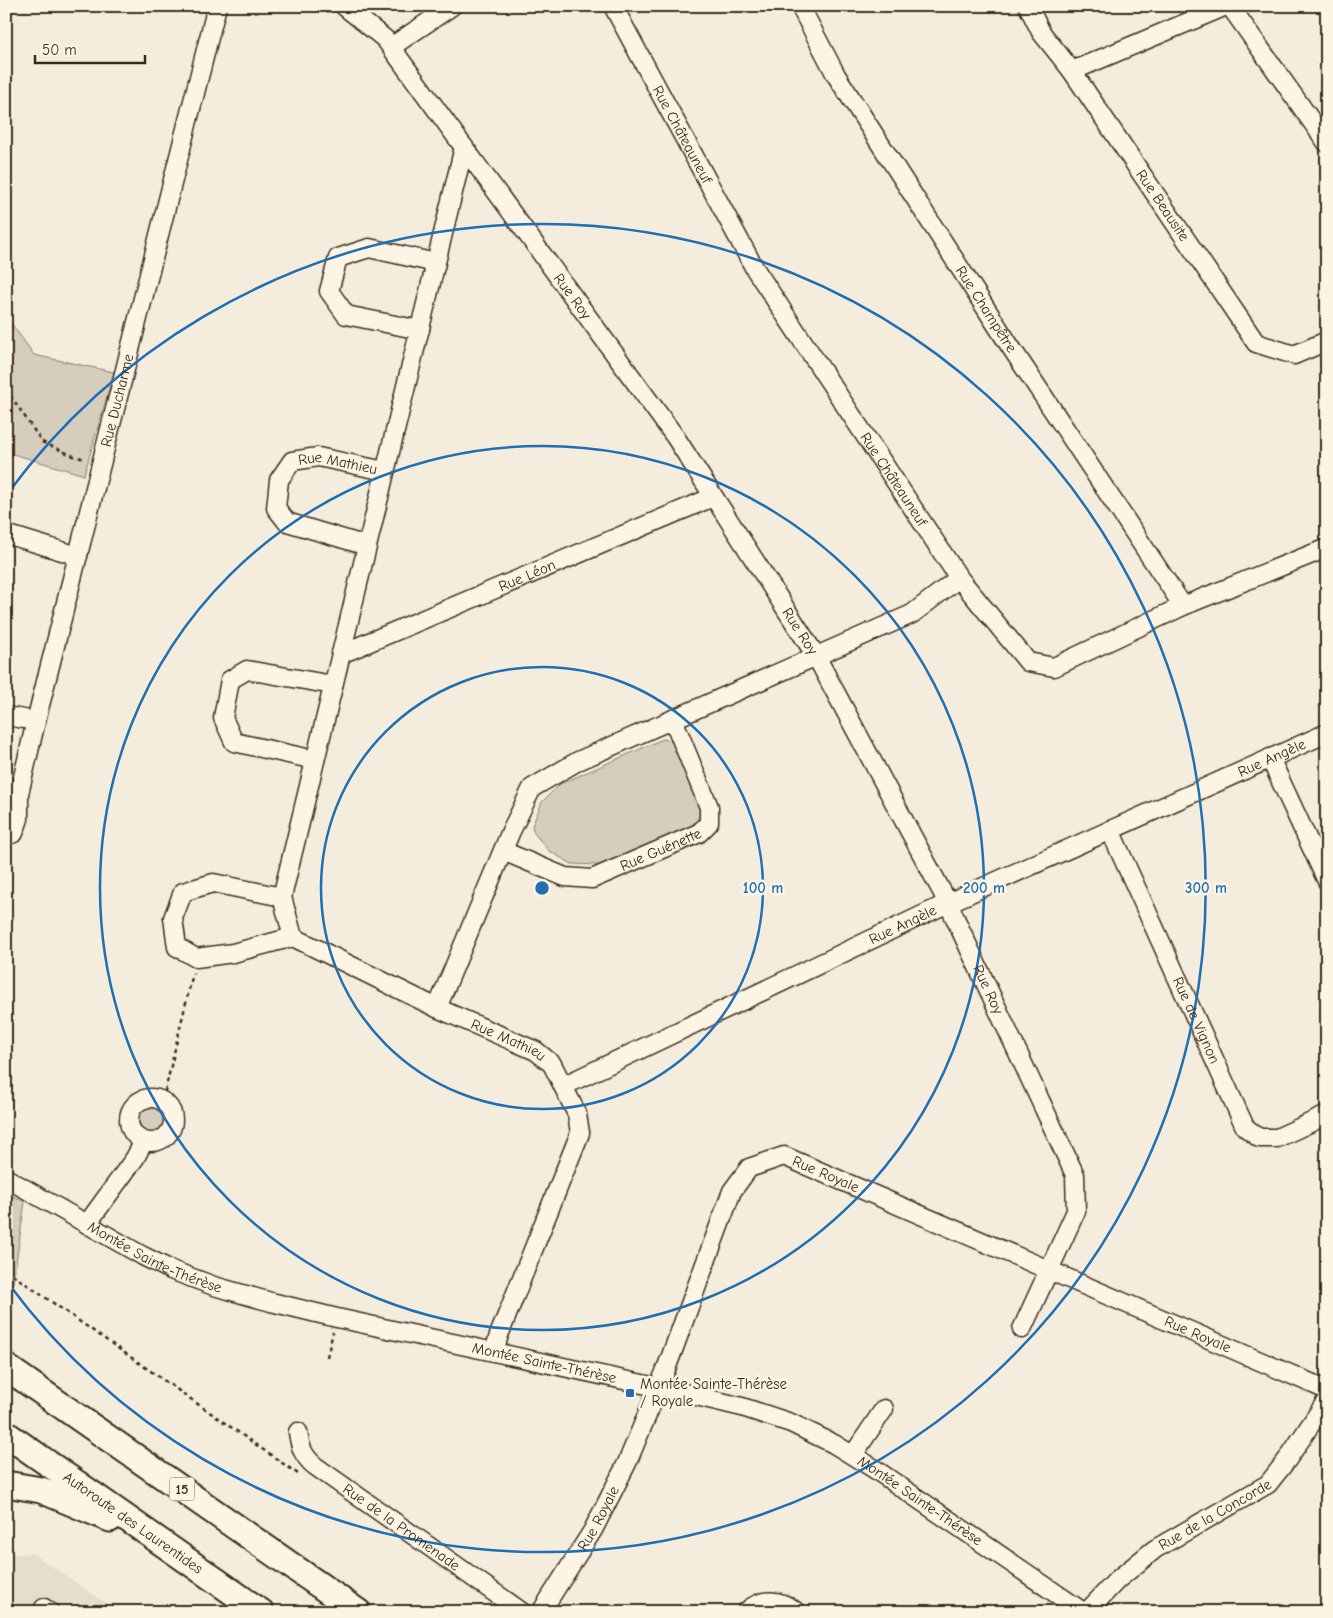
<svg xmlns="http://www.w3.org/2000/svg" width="1333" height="1618" font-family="'Comic Neue',sans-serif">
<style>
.built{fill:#e5ddce}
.green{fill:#d6cdbd;stroke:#887c6e}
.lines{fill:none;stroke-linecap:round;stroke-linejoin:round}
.minor-casing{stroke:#3b2a1e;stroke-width:21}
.highway-casing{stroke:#3b2a1e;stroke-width:29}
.path{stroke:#3b2a1e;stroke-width:2.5;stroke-dasharray:4 4;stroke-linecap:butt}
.minor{stroke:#fcf5e5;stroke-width:18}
.highway{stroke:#fcf5e5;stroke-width:25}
.ring{fill:none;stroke:#1f6fb2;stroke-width:2.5}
.poi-dot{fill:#1f6fb2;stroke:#fcf5e5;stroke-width:2}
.labels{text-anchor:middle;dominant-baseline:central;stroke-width:5;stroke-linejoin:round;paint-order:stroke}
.shield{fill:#fcf5e5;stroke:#75675a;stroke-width:1}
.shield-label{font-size:14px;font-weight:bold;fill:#3b2a1e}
.street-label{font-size:15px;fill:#3b2a1e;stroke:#fcf5e5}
.poi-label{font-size:15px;fill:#3b2a1e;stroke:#fcf5e5;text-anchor:start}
.centre{fill:#1f6fb2;stroke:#fcf5e5;stroke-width:2.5}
.ring-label{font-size:15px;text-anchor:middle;font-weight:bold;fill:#1f6fb2;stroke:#fcf5e5;stroke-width:5;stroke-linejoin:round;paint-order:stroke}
</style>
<rect width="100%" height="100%" fill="#f4eddd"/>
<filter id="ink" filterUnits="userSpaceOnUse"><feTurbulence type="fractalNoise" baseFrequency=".02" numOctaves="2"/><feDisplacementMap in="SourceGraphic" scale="10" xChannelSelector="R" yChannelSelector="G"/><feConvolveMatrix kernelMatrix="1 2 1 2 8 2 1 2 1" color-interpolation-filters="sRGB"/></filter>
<g filter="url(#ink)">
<path class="built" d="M32,1553L119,1612H10L6,1587V1555Z"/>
<path class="green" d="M6,316L34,355L114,372L84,475L6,452Z
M663,739L669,740L677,747L701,803C701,815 699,819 690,827L599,865L572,864L549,851L534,833L532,826L542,802L560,784Z
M136 1120a14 14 0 1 1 28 0a14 14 0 1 1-28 0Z
M6,1192L25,1202L13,1283L6,1293Z"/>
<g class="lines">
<g class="minor-casing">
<g id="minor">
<path id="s1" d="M344,6L385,39L676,438L816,656L948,903L1075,1175L1076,1211L1022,1329"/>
<path id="s2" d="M613,6L755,269L959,578L1028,662L1054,667L1183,606L1327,548"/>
<path id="s3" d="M800,6L836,75L1010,346L1183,606"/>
<path id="s4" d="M1028,6L1041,32L1072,71L1256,343L1294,355L1327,341"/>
<path d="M1230,6L1327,143"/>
<path d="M391,47L452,6"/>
<path d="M1072,71L1226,6"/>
<path id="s5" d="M464,147L282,897L293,937L437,1008L536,1051L552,1064L577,1114L580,1133L499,1335L494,1352"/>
<path d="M420,330L346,315L329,291L338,258L369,248L436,263"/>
<path d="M6,534L78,556"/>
<path id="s6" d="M367,546L287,522L276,508L279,480L292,461L318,457L385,471"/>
<path id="s7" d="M341,654L713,497"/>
<path d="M6,716L36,721"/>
<path d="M1270,758L1327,881"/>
<path d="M315,760L234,742L223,718L230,680L247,670L333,685"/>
<path id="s8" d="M1110,830L1245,1127L1259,1138H1277L1327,1115"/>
<path id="s9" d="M6,836L14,833L19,819V794L36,721L217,6"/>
<path id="s10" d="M503,851L565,877L592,879L699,833L709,823V807L673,719"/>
<path d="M282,897L213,883L183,892L173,918L177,947L196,958L233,953L293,937"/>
<path d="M437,1008L511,831L532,788L578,761L912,614L959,578"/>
<path id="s11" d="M563,1086L948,903L1327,733"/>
<circle cx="151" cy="1120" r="22"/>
<path id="s12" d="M6,1178L143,1256L171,1270L214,1286L271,1302L337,1318L684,1393L742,1407L791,1423L834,1444L873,1468L1083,1612"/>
<path d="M87,1224L135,1158L144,1141"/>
<path id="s13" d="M298,1432C300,1447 303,1456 315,1466L522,1612"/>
<path d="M853,1455L884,1409"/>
<path d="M43,1612L44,1608L50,1612"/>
<path id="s14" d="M541,1612L593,1530L627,1463L665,1372L732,1191L749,1168L784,1156L1327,1390"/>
<path d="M746,1612C762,1596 781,1600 797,1612"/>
<path id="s15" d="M1087,1612L1117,1580L1155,1549L1268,1484L1287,1460L1327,1400"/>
</g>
</g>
<g class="highway-casing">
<g id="highway">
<path d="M6,1367L358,1612"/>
<path id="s16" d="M6,1434L261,1612"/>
<path d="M6,1484L41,1490L110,1519"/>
</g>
</g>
<path class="path" d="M6,389L42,442L76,457L86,459
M165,1091L193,973
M6,1270L298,1474
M327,1357L333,1332"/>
<use href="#minor" class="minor"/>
<use href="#highway" class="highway"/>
</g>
</g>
<g class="ring">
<circle cx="542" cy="888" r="221"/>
<circle cx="542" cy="888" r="442"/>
<path d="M8 493A664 664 0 1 1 8 1283"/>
</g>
<rect class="poi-dot" x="625" y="1388" width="10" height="10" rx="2.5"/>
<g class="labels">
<rect class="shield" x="169.5" y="1477.5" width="25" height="23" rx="4"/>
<g class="shield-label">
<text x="182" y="1489">15</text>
</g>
<g class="street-label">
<text stroke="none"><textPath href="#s2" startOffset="146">Rue Châteauneuf</textPath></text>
<text stroke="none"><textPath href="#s4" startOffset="241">Rue Beausite</textPath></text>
<text stroke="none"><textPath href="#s1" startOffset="371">Rue Roy</textPath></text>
<text stroke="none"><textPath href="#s3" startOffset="356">Rue Champêtre</textPath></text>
<text stroke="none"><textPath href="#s9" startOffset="454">Rue Ducharme</textPath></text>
<text stroke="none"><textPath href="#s6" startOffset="199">Rue Mathieu</textPath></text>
<text stroke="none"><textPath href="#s2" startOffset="551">Rue Châteauneuf</textPath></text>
<text stroke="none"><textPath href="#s7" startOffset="202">Rue Léon</textPath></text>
<text stroke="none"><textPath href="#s1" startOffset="776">Rue Roy</textPath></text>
<text stroke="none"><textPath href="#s11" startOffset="781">Rue Angèle</textPath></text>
<text stroke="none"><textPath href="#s10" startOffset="169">Rue Guénette</textPath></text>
<text stroke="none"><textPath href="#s11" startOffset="376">Rue Angèle</textPath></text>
<text stroke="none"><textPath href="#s1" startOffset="1181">Rue Roy</textPath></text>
<text stroke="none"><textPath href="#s8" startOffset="209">Rue de Vignon</textPath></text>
<text stroke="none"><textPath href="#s5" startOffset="1052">Rue Mathieu</textPath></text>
<text stroke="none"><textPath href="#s14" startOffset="575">Rue Royale</textPath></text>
<text stroke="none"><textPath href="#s12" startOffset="169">Montée Sainte-Thérèse</textPath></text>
<text stroke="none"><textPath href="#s14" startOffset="980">Rue Royale</textPath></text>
<text stroke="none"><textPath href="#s12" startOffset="574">Montée Sainte-Thérèse</textPath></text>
<text stroke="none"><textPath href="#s12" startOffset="979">Montée Sainte-Thérèse</textPath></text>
<text stroke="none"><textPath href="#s15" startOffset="162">Rue de la Concorde</textPath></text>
<text stroke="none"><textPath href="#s14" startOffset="110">Rue Royale</textPath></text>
<text stroke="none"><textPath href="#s16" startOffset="155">Autoroute des Laurentides</textPath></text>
<text stroke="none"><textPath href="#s13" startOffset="145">Rue de la Promenade</textPath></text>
</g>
<g class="poi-label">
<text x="640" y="1384">Montée Sainte-Thérèse<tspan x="640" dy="17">/ Royale</tspan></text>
</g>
</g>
<circle cx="542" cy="888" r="8" class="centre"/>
<g class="ring-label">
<text x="763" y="893">100 m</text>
<text x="984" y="893">200 m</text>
<text x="1206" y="893">300 m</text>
</g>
<rect width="1333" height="1618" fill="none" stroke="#fcf5e5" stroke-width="25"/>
<rect x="12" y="12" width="1308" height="1593" fill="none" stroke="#3b2a1e" stroke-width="2" filter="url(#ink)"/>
<path d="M35 55v8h110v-8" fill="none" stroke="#3b2a1e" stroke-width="2.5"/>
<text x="42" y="55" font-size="15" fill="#3b2a1e" stroke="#fcf5e5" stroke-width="4" paint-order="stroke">50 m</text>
</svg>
